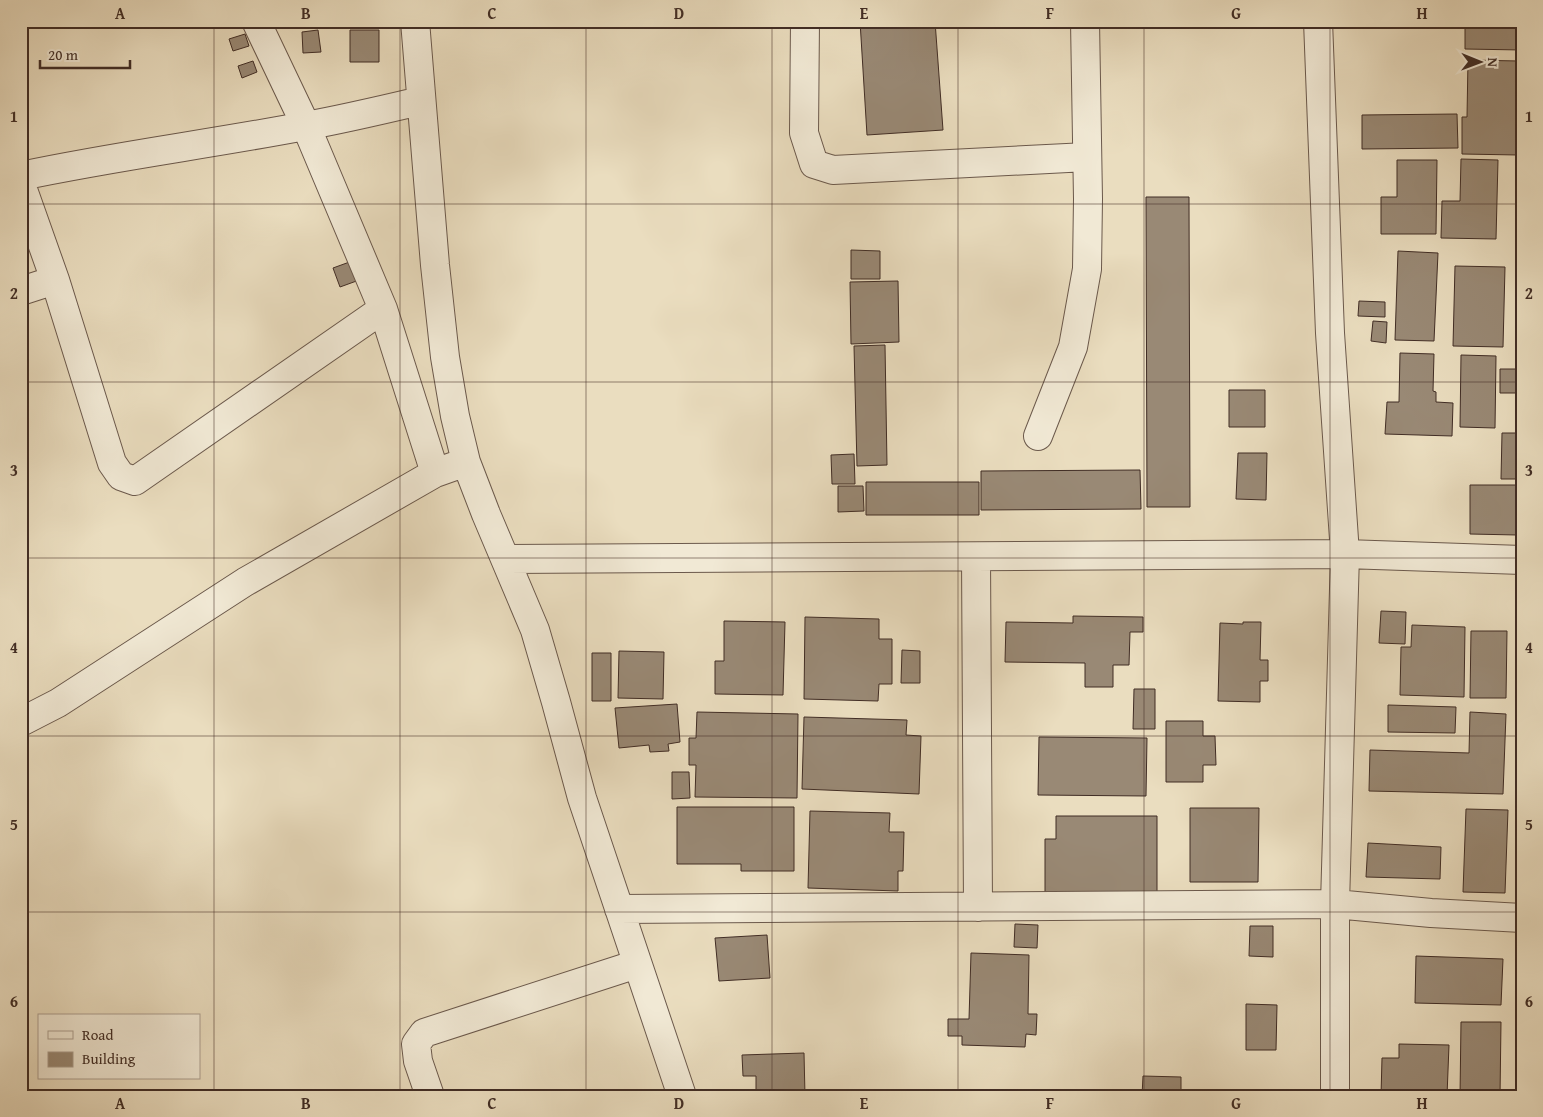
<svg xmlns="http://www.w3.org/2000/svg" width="1543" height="1117" font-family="'Gentium Book Plus',serif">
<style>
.building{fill:#998975;stroke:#412d25}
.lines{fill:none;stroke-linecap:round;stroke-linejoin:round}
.minor-casing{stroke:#6b594c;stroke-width:30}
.minor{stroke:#f1e9d5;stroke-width:28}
.grid{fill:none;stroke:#412d25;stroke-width:1;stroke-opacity:0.55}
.neatline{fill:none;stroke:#412d25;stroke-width:2}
.grid-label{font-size:16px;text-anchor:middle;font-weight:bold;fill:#412d25}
</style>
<rect width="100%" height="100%" fill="#eaddbf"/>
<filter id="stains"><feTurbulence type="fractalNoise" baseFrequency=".004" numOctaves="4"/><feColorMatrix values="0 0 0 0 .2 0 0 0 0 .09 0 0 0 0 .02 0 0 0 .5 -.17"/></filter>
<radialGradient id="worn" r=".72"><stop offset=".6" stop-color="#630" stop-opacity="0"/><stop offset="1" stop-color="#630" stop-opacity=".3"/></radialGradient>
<path class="building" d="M860,21H935L943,130L867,135Z
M1465,21H1522V50L1465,49Z
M318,30L321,52L303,53L302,32Z
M350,30H379V62H350Z
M245,34L249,46L233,51L229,39Z
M1468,60L1519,61L1518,155L1462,154V117H1467Z
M253,61L257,72L242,78L238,66Z
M1457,114L1458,148L1362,149V115Z
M1461,159L1498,160L1496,239L1441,238L1442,201H1460Z
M1397,160H1437L1436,234H1381V197H1397Z
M1146,197H1189L1190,507H1147Z
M851,250L880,251V279H851Z
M1398,251L1438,253L1434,341L1395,340Z
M355,260L362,279L340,287L333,268Z
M1455,266L1505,267L1503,347L1453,346Z
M898,281L899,342L851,344L850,282Z
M1359,301L1385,302V317L1358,316Z
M1373,321L1387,322L1386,343L1371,341Z
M885,345L887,465L857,466L854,346Z
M1400,353L1434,354L1433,391L1436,392V402L1453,403L1452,436L1385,434L1387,402H1399Z
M1461,355L1496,356L1495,428L1460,427Z
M1500,369H1519V393H1500Z
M1229,390H1265V427H1229Z
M1502,433H1522L1521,479H1501Z
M1238,453H1267L1266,500L1236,499Z
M854,454L855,484H832L831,455Z
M1140,470L1141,509L981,510V471Z
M866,482H979V515H866Z
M1470,485H1518L1517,535L1470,534Z
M838,486H863L864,511L838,512Z
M1381,611L1406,612L1405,644L1379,643Z
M1073,616L1143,617V632H1130L1129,665H1113V687H1085V663L1005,662L1006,622L1073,623Z
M805,617L879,619V639H892V684H879L878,701L804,699Z
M724,621L785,622L783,695L715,694V661H724Z
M1243,622H1261L1260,660H1268V681H1260V702L1218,701L1220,623L1243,624Z
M1412,625L1465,627L1464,697L1400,695L1401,647H1411Z
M1471,631H1507L1506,698H1470Z
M902,650L920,651V683H901Z
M619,651L664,652L663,699L618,698Z
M592,653H611V701H592Z
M1134,689H1155V729H1133Z
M677,704L680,742L668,744L669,751L650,752L649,745L619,748L615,708Z
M1388,705L1456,707L1455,733L1388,732Z
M697,712L798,714L797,798L695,797L696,765H689V738H696Z
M1470,712L1506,714L1503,794L1369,791L1370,750L1469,753Z
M804,717L907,720L906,735L921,736L919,794L802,789Z
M1520,717H1522V790H1517Z
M1166,721H1203V736H1215L1216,765H1203V782H1166Z
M1039,737L1147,738L1146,796L1038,795Z
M672,772H689L690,798L672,799Z
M677,807H794V871H741V864H677Z
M1190,808H1259L1258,882H1190Z
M1466,809L1508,810L1505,893L1463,892Z
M1516,810H1522V893H1517Z
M810,811L890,813L889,832H904L903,871H898V891L808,888Z
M1056,816H1157V892H1045V839H1056Z
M1368,843L1441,847L1440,879L1366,877Z
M1015,924L1038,925L1037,948L1014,947Z
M1250,926H1273V957L1249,956Z
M767,935L770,978L719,981L715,938Z
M971,953L1029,955L1028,1014H1037L1036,1035L1026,1034L1025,1047L962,1045V1036H948V1019H969Z
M1416,956L1503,959L1501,1005L1415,1003Z
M1246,1004L1277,1005L1276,1050H1246Z
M1461,1022H1501L1500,1096H1460Z
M1399,1044L1449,1045L1447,1096H1381L1382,1058H1399Z
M804,1053L805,1096H756V1076H743L742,1055Z
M1520,1058H1522V1096H1519Z
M1143,1076L1181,1077V1096H1142Z"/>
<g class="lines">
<g class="minor-casing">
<path id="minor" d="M256,21L306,126L383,309L435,473
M415,21L435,265L445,357L455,416L466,462L486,514L535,630L556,702L582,798L682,1096
M805,21L804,133L814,164L833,170L1087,157
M1318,21L1330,333L1345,554L1335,904V1096
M21,176C115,156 211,144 305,126C344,119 382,110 420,101
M21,184L55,280L112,463L121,476L135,481L383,309
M21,291L55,280
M1038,436L1073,347L1087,269L1088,199L1085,21
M976,557L978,907
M506,559L1345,554L1522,560
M21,722L58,703L245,582L435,473L466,462
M619,909L1335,904L1431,913L1522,918
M430,1096L418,1061L416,1044L424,1033L637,964"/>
</g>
<use href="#minor" class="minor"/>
</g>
<path class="grid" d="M214,21V1096M400,21V1096M586,21V1096M772,21V1096M958,21V1096M1144,21V1096M1330,21V1096M21,204H1522M21,382H1522M21,558H1522M21,736H1522M21,912H1522"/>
<rect width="1543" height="1117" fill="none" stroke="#eaddbf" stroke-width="55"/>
<rect x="38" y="1014" width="162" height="65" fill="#f1e9d5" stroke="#ab9e8f"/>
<rect x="48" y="1031" width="25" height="8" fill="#f1e9d5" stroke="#ab9e8f"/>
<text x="82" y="1040" font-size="15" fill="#412d25">Road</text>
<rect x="48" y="1052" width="25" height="15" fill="#998975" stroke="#ab9e8f"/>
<text x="82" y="1064" font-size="15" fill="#412d25">Building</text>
<g transform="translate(1480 62) rotate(91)" stroke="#f1e9d5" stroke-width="4" paint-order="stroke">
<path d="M0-4L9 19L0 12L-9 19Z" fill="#412d25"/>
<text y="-8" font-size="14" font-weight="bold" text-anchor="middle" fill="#412d25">N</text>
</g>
<path d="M40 60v8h90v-8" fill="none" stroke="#412d25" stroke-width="2.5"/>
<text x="48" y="60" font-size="15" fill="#412d25" stroke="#f1e9d5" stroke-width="4" paint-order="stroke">20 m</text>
<rect x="28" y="28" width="1488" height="1062" class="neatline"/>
<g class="grid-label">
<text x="120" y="19">A</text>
<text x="306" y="19">B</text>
<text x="492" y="19">C</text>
<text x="679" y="19">D</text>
<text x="864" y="19">E</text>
<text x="1050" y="19">F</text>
<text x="1236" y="19">G</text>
<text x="1422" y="19">H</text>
<text x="14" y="122">1</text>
<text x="1529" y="122">1</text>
<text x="14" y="299">2</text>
<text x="1529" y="299">2</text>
<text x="14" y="476">3</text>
<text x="1529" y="476">3</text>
<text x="14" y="653">4</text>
<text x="1529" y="653">4</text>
<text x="14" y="830">5</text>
<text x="1529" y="830">5</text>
<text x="14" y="1007">6</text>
<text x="1529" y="1007">6</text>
<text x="120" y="1109">A</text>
<text x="306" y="1109">B</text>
<text x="492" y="1109">C</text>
<text x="679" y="1109">D</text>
<text x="864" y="1109">E</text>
<text x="1050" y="1109">F</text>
<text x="1236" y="1109">G</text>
<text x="1422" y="1109">H</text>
</g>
<rect width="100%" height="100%" filter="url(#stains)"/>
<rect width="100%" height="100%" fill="url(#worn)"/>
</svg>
